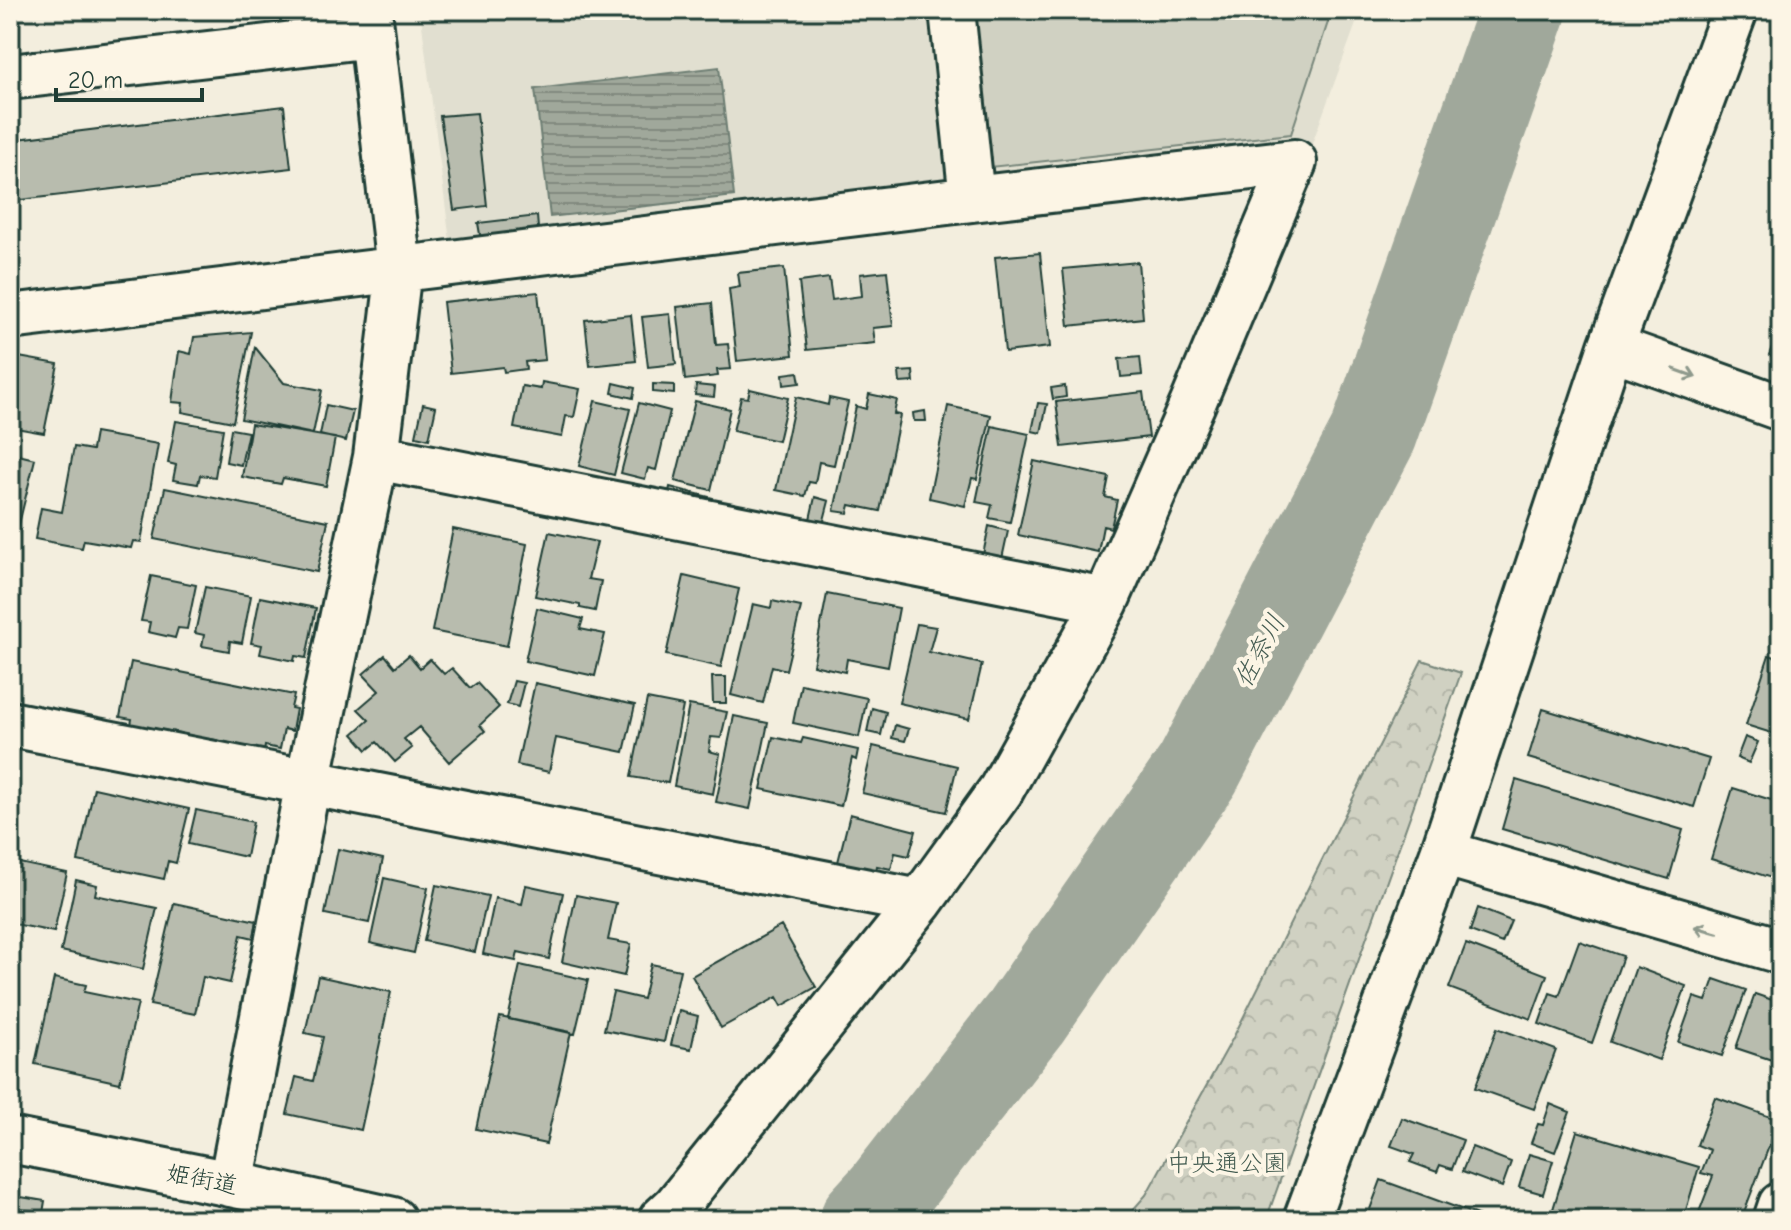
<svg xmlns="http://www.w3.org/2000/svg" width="1791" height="1230" font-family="'Comic Neue','Klee One',sans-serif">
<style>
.built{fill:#e1dfd0}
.park{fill:url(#park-crowns);stroke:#78877b;stroke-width:2}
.pitch{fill:#d0d1c2;stroke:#78877b;stroke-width:2}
.water{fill:url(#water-rules);stroke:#6c7d72;stroke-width:2}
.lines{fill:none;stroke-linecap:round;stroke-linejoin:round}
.river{stroke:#a0a89b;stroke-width:88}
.building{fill:#b8bcae;stroke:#1f3d34;stroke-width:2}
.minor-casing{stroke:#1f3d34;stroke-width:50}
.major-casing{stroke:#1f3d34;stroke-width:50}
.minor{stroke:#fcf5e5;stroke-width:44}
.major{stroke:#fcf5e5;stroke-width:44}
.oneway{stroke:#8e998c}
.labels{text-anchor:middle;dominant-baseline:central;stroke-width:8;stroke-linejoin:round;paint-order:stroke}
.park-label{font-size:24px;fill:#425b50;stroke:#fcf5e5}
.street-label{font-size:24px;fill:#1f3d34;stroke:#fcf5e5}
.water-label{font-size:26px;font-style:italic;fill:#465d53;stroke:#fcf5e5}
</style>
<defs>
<pattern id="park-crowns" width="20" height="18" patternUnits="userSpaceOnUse" patternTransform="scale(2)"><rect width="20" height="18" fill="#d0d1c2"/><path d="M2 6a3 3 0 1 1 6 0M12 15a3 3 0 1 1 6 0" fill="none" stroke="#b2b4a7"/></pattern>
<pattern id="water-rules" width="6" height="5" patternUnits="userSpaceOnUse" patternTransform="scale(2)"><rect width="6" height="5" fill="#a0a89b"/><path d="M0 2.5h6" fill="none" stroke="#828a7f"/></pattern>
</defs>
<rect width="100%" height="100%" fill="#f3eede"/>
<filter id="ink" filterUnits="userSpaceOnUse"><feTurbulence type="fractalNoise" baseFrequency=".0125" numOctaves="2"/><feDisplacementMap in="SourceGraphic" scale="16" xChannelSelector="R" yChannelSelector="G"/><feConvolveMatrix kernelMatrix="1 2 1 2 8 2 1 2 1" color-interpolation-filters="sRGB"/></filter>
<g filter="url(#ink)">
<path class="built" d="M420,10H1361L1309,152L453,264Z"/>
<path class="park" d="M1422,660L1461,673L1266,1220H1124L1146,1195L1234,1036Z"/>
<path class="pitch" d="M972,10H1332L1291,134L990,167Z"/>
<path class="water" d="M719,67L734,196L550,217L535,89Z"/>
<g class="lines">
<path class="river" d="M864,1220L886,1196L1026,1017L1198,770L1374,433L1523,10"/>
</g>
<path class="building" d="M284,106L291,168L12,201L10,182V140Z
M477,113L487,206L454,210L440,116Z
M537,216L539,240L482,246L478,223Z
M1040,253L1050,347L1005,352L995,257Z
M1138,262L1143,318L1069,326L1063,269Z
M784,268L793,355L737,361L729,289L740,287L738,273Z
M887,271L893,326L873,328L875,343L807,350L799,282L829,278L832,300L862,296L860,274Z
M538,292L545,360L525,362L526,369L504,372L503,367L451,373L443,302Z
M712,303L716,345L728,344L731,369L717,370L718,376L685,380L677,307Z
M670,314L676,364L648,367L642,317Z
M631,315L636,361L590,366L585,320Z
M1781,323V359L1769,355Z
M251,332L233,422L182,412L183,403L172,402L179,351L191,354L194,337Z
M255,347L284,383L322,390L313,434L241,419Z
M19,357L58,364L44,433L10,427V373L15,374Z
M1140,357L1142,375L1121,377L1119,359Z
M913,371L914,382L900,383L899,372Z
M798,372L800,383L784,385L783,374Z
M542,382L580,389L574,417L566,416L562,437L514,428L522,386L541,389Z
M614,383L635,388L633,398L612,393Z
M653,384L674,385V394L653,392Z
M696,385L715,387L714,397L695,395Z
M1065,386L1066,397L1053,399L1051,388Z
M750,389L788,398L778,441L733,431L741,397L748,398Z
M1143,392L1149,437L1062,447L1056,402Z
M869,394L897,400L894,414L900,415L880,511L850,505L848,513L834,511L856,406L866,409Z
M796,397L828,405L829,398L848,402L834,465L819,462L815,483L809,482L805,496L776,490Z
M595,401L630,409L614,475L579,466Z
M695,401L730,409L711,490L675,481Z
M639,403L670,411L656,470L648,468L645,479L621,473Z
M1038,403L1047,404L1041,433L1032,431Z
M423,404L436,407L429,439L416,436Z
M326,405L353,411L346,441L320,435Z
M948,406L991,415L977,479L972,478L965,506L929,498Z
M925,411L926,421H914L913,413Z
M176,421L223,429L215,477L200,475L198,484L173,480L176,465L168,463Z
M251,424L335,438L326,486L283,478L281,484L242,477Z
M992,426L1029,434L1010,522L989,518L992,505L976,502Z
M231,429L248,432L241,465L226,462Z
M95,433L158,444L141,542L133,541L131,548L84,540L82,548L35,539L41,508L62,512L74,447L92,450Z
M10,453L35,459L16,536L10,534Z
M1034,461L1109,477L1105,497L1117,500L1111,528L1103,526L1098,552L1018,535Z
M670,487L713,498L710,511L667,500Z
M165,488L328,521L317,572L154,539Z
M815,497L829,501L821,532L808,528Z
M989,526L1008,531L1000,568L981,564Z
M453,529L527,544L507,646L432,631Z
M549,532L597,542L588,579L601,581L595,611L580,608V605L535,596Z
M151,576L196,585L187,629L178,628L175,638L148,632L150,622L141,621Z
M684,576L739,589L721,667L666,655Z
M205,587L251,596L242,643L230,641L229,651L202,646L204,635L195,633Z
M827,594L899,608L888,667L847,659L845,672L813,665Z
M260,597L316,608L306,658L295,656L294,661L260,654L262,645L251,643Z
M772,601L801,607L786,670L772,666L763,703L731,695L753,604L771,608Z
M537,608L583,619L580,629L605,634L595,676L525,661Z
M917,624L936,627L929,652L982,664L969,719L899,703Z
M385,655L395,667L409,655L420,668L430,659L444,674L452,668L470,688L477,683L499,707L480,725L485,731L449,762L419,727L404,739L412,748L395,762L377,742L367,750L353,734L369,720L358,709L379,691L363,674Z
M1769,655L1781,659V736L1746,725Z
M131,662L294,695L291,708L296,709L292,731L284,729L280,749L265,746L263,757L233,751L234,744L211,739L209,747L179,742L180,733L151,728L149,735L130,731L132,719L120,717Z
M712,677H726V703H713Z
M514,681L524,683L518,707L507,704Z
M535,683L635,705L624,752L556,738L549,772L517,765Z
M801,684L867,698L859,737L793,723Z
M647,699L683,706L668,783L631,777Z
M689,705L727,712L721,738L711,737L709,751L720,754L713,794L674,786Z
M872,708L886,712L881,735L867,732Z
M1543,709L1709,759L1694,807L1528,758Z
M734,716L768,723L750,809L716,802Z
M895,725L909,729L905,741L892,738Z
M773,737L801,743L803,738L858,750L856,760L852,758L841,806L761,789Z
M1745,737L1758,742L1749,763L1737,758Z
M873,746L957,766L946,812L862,793Z
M1516,780L1683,830L1669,879L1502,829Z
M94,788L189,809L176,863L168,861L164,879L78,861Z
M1733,788L1781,803V881L1711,859Z
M196,810L253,822L246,857L188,844Z
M850,814L916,831L909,856L895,853L891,869L877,866L875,876L837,866Z
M338,849L383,859L369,923L325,914Z
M10,861L67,873L54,932L10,923Z
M384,878L428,888L414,953L370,943Z
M76,880L97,885L95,895L157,908L143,969L61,951Z
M436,885L488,896L475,952L424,941Z
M526,885L563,893L549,959L518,952L516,961L483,954L495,898L522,904Z
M576,895L616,903L608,940L631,944L624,976L562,962Z
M174,903L257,921L254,938L241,935L230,983L203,977L195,1014L150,1005Z
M1478,908L1511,921L1502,943L1470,931Z
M781,926L816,987L782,1006L777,997L721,1028L692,976Z
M1579,941L1623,956L1592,1043L1539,1024L1550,993L1559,996Z
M1466,944L1547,975L1531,1019L1449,988Z
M651,964L680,970L664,1042L604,1030L613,992L643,999Z
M520,965L588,980L575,1034L508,1019Z
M1636,967L1686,986L1659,1060L1610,1042Z
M318,976L391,992L361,1130L287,1114L296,1077L313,1081L323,1037L305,1033Z
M54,978L86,985L84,992L138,1003L120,1083L35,1064Z
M1714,979L1746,990L1722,1056L1678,1042L1694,997L1706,1001Z
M1755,994L1781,1003V1063L1736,1048Z
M679,1011L698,1016L691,1049L671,1045Z
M500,1017L571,1032L546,1144L476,1129Z
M1497,1028L1556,1050L1534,1109L1475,1088Z
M1715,1097L1779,1120L1741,1220H1696L1713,1176L1701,1173L1710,1150L1697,1145Z
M1550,1104L1570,1112L1555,1152L1531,1143L1538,1124L1543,1125Z
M1402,1118L1463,1140L1452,1169L1440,1165L1437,1172L1410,1162L1414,1154L1391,1146Z
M1577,1131L1699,1167L1683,1220L1550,1219Z
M1472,1147L1511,1162L1502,1187L1462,1172Z
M1529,1154L1553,1161L1543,1194L1519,1187Z
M1381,1180L1491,1220H1366Z
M15,1196L45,1201L43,1213L13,1208Z"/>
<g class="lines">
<g class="minor-casing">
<path id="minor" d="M952,10L972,199
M10,77L372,35
M10,317L972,199L1294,162L1193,403L1106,601L1001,790L920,902L676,1206L661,1220
M1611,347L1781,408
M376,457L1106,601
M10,724L920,902
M1443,853L1781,951
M231,1184L308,782L376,457L399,269L369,10
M1306,1220L1443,853L1611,347L1735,10
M1776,1220L1781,1205"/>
</g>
<g class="major-casing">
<path id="major" d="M10,1140L231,1184L393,1220"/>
</g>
<use href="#minor" class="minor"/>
<use href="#major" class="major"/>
</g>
<defs><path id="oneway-shaft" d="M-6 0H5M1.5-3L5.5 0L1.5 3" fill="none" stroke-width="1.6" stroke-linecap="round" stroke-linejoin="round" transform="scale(2)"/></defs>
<g class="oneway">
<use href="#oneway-shaft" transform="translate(1685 373) rotate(20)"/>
<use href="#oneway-shaft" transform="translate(1706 930) rotate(-164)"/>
</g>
</g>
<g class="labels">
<g class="park-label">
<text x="1227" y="1163">中央通公園</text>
</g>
<g class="street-label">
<text transform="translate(202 1179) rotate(11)">姫街道</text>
</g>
<g class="water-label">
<text transform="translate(1260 651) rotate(-62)">佐奈川</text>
</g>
</g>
<rect width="1791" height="1230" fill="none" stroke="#fcf5e5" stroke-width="40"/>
<rect x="20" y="20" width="1751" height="1190" fill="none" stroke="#1f3d34" stroke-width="3" filter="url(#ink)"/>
<path d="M56 88v12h146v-12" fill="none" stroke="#1f3d34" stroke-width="4"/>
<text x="68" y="88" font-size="24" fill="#1f3d34" stroke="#fcf5e5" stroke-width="6" paint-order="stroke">20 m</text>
</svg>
